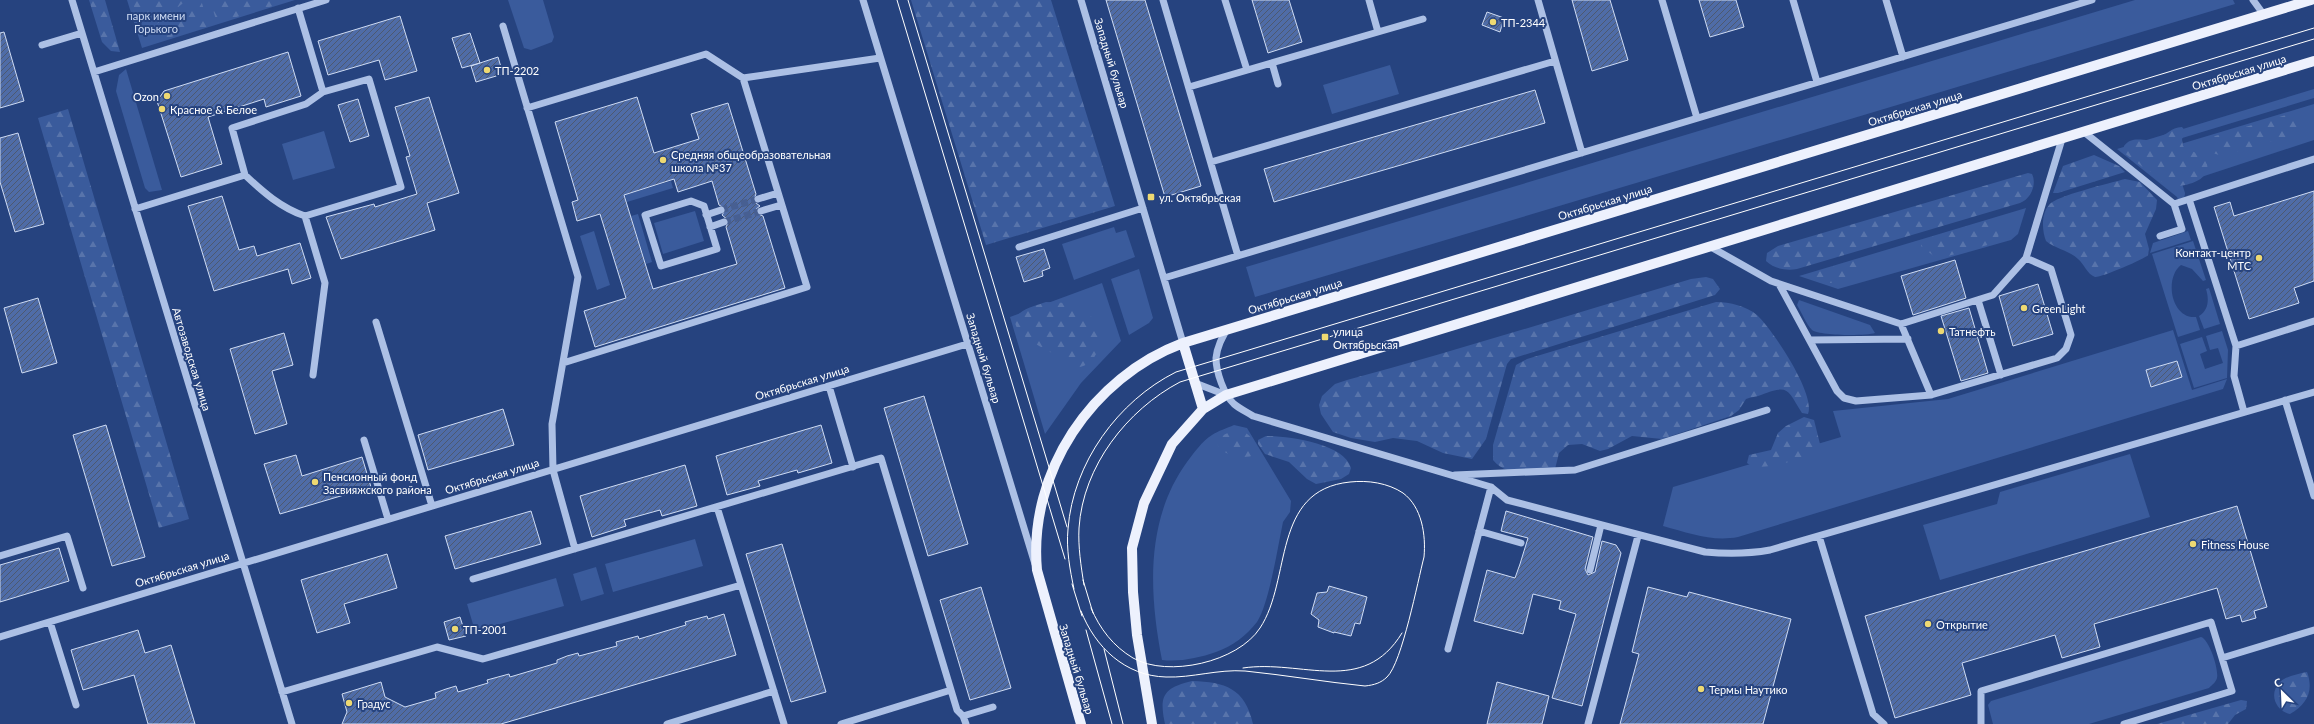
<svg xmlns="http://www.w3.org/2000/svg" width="2314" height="724" font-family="Lato,sans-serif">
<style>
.green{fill:#3a5b9c}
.forest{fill:url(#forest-firs)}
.building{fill:url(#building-hatch);stroke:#cfdcf4;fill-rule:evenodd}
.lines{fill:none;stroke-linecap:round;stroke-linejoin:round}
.minor-tunnel{stroke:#475f92;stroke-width:7;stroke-dasharray:7 3.5;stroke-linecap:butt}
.minor{stroke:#acc0e5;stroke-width:7}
.major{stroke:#edf1fd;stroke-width:10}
.tram{stroke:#fff;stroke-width:1}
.poi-dot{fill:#eed972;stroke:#26437f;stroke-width:1.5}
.labels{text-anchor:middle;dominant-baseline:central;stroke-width:4;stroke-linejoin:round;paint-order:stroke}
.park-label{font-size:11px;fill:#cfdcf4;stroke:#26437f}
.poi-label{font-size:11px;fill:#fff;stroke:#26437f;text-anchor:start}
.street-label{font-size:11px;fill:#fff;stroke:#26437f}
</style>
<defs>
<pattern id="forest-firs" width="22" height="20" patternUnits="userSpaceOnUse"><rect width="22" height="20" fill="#3a5b9c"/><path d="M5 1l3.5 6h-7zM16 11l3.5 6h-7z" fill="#5874ab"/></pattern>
<pattern id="building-hatch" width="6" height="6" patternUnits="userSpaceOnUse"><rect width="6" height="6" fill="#4f6ca7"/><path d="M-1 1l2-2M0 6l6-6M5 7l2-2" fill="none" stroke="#4d5970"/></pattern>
</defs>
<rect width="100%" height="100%" fill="#26437f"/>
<path class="green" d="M127,0H295L142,48Z
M508,0H543L554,37L552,42L531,50L524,48Z
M2135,0H2233L2235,4L1255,297L1246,267Z
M1390,65L1399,94L1332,114L1323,85Z
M126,69L162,190L149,192L145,188L116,91L119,75Z
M2314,89V98L2169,142L2185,193L2184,202L2180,205L2177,197L2117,149Z
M2314,104V140L2186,182L2174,146Z
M324,131L335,168L293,180L282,144Z
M671,181L673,188L627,202L625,195Z
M2026,208L2018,234L2011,240L1838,289L1799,276Z
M695,211L704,241L663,254L654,223Z
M638,214L652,262L646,264L631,216Z
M1114,227L1116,233L1126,230L1135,257L1074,280L1062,244Z
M594,231L610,285L597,290L580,236Z
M2188,231L2191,240L2150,253L2153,243Z
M2193,241L2206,280L2203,281L2192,269L2181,265C2164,278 2171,319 2196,317L2200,330L2178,337L2152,254Z
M1139,269L1153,318L1149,323L1129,335L1111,279Z
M1102,283L1121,341L1081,383L1045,434L1010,317Z
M2209,288L2220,324L2204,329L2199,316C2209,310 2209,299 2206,289Z
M1799,300L1870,325L1875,333C1866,336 1820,336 1812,330C1806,324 1802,313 1797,305Z
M2173,330L2192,390L2227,379L2223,389L1738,537C1712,542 1689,533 1663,526L1673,487L1841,437L1833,411L1948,399Z
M2222,331L2228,350L2227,378L2194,388L2180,344L2202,337L2207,351L2200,354L2205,369L2223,363L2218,348L2210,350L2206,336Z
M1234,425L1247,428L1291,501L1290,512L1283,522C1278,546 1269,604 1257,622C1246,636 1233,646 1216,652C1199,658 1180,662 1162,660C1149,593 1145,520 1187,462C1194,453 1202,441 1212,435C1218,431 1227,428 1234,425Z
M2130,454L2150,517L1940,580L1923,525L1997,504L2000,492Z
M695,539L703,566L613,592L605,564Z
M596,567L604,594L581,601L573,574Z
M556,578L564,606L475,631L467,604Z
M2201,637C2209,639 2219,669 2217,678C2216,682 2212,685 2209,688L2089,724H1993L1988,705L1991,701Z"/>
<path class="forest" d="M89,0H105L120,52L111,51L102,42Z
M132,0H187L143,35Z
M198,0H201L209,26L146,44L145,42Z
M210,0H292L217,23Z
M911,0H1051L1115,206L986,245Z
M68,109L189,519L159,528L38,118Z
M2286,115H2295L2301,120L2303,127L2299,133L2222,156L2213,153L2210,141L2215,136Z
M2182,127L2186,132L2182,139L2183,146C2189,153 2199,151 2204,158C2219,180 2181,189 2166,186L2153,173L2145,169L2123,152L2124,146C2133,134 2145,143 2156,139C2166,136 2171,127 2182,127Z
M2094,155L2119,166L2125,172L2058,193H2053L2063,166Z
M2028,173L2032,174C2037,184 2031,199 2020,203L1797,269C1787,271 1774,269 1766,261L1767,253L1778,246Z
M2125,179L2140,182L2157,200L2156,209L2145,234L2149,249L2148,255C2145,259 2100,278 2095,277C2087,274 2084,264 2078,259C2070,251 2056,249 2046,241C2042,231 2041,214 2049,205C2055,196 2111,183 2125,179Z
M1985,221L1994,223L1999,232L1998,239L1991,244L1941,258L1935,257L1921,246V244L1925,239Z
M1856,260L1863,264L1861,270L1831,283L1818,282L1810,276L1813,273Z
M1706,277L1713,279L1720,289L1715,295L1511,359L1507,364L1486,439L1472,459L1443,453L1417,441L1393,438L1375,442L1351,438L1333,432L1321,414L1319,405L1322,396L1335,384L1347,380C1462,349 1576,313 1691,279Z
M1046,302L1067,303L1095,319C1105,339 1099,369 1071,368C1066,365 1062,360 1057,356C1048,350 1000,330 1020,313C1027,307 1038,305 1046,302Z
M1716,302C1730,302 1746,306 1757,315C1772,329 1816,394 1808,414L1802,413C1787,389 1789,384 1761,395C1756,397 1751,397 1746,399L1739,410L1731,416L1662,439L1632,436L1608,449L1600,451L1582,444L1568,445L1559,453L1555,469C1535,473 1508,478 1493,460V445L1516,365L1527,359Z
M1804,417L1814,420L1820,444L1819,449C1806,458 1760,474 1747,463L1749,455L1771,450L1778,433L1786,426Z
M1241,431C1250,434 1254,440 1256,450L1254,455C1244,460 1217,455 1217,441C1224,433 1231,431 1241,431Z
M1266,436C1287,436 1344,443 1351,468L1349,474L1341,479L1316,484L1307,479L1289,462L1265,454L1258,444V440Z
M2307,672C2314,691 2307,704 2290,714C2276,711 2268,694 2280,682C2286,676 2298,674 2307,672Z
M1192,681C1225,682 1245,688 1253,724H1165C1159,696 1163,688 1192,681Z
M2241,700L2247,701L2246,709L2235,715L2228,724H2157Z"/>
<path class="building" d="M1106,0H1145L1201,186L1165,197Z
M1252,0H1289L1302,42L1268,53Z
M1572,0H1610L1628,60L1592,71Z
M1699,0H1736L1744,27L1710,37Z
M1487,12L1504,18L1500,32L1482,25Z
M400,16L417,71L385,80L379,60L328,75L318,41Z
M4,32L24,101L0,108V33Z
M470,33L480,63L462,68L452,38Z
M288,52L301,96L266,107L264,99L208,117L222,164L181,177L157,101L164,91Z
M498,57L503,74L476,82L471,66Z
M1535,90L1545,123L1274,202L1264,169Z
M429,97L459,193L427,203L435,230L341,259L326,217L374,204L375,207L417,194L406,157L410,156L395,107Z
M637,97L654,153L699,139L691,114L728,103L756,194L753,201L760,206L756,209V213L763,216L785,288L595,347L584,311L626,298L600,214L577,221L572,202L578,200L555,122ZM674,179L678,192L712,181L719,205L726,209L722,215L729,221L726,227L737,264L653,289L624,195Z
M358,99L369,136L350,142L338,105Z
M18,133L44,224L15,232L0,182V138Z
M2314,191V281L2294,288L2299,303L2249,319L2214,207L2230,202L2234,216Z
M222,196L239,250L254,246L257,256L300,243L311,278L292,284L288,269L214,291L188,206Z
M1044,249L1050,268L1042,271L1043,276L1024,282L1016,257Z
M1955,260L1966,298L1913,315L1901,276Z
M2038,284L2053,334L2013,346L1999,296Z
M38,298L57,363L22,373L4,308Z
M1969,308L1988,373L1961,381L1941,316Z
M284,333L293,365L272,371L287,424L255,434L230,349Z
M2177,361L2182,377L2151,387L2146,370Z
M924,396L968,544L928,556L884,408Z
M503,409L514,445L428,470L418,435Z
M106,425L145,557L112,566L73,435Z
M821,425L832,463L798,473L797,470L758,481L760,486L727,495L716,456Z
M296,455L302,476L362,457L371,487L280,514L264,464Z
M685,465L697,506L662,516L660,510L624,520L626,526L592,537L580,496Z
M2237,506L2267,607L2254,611L2256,618L2242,622L2240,615L2226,619L2217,588L2094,624L2100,647L2062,658L2055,635L1962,663L1971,695L1895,718L1865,616Z
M531,511L541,544L455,569L445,536Z
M1506,511L1593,537L1585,569L1588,575L1595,572L1602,541L1616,545L1621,553L1582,706L1552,698L1576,614L1559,609L1561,601L1533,594L1523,634L1474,621L1487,570L1515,578L1520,564L1528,538L1501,531Z
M782,544L826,692L791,702L746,554Z
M59,548L69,581L0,602V565Z
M387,554L397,588L344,604L350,623L317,633L301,580Z
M1329,586L1367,597L1360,624L1355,623L1351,636L1334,632V633L1318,627L1319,620L1311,614L1317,593L1327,592Z
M981,587L1011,688L970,700L940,600Z
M1648,587L1687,597L1689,592L1791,619L1763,724H1620L1639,654L1632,652Z
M724,614L736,655L501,724H342L347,712L342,694L381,682L385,697L405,707L436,698L435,693L446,689L456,686L458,692L488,683L487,680L509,674L510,677L557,663V660L567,656L578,653L579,656L617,646L616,642L638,636L639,639L686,625L685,622L707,616L708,619Z
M460,617L466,636L449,640L444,622Z
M138,630L145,653L171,645L195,724H148L134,675L83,690L71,650Z
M1497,682L1549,696L1542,724H1487Z"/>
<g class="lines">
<path class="minor-tunnel" d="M721,210L758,199
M724,222L761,211"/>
<path class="minor" d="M72,0L292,724
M863,0L1035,564
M1081,0L1183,343
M1163,0L1238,256
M1225,0L1247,70
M1538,0L1582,153
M1662,0L1697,118
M1793,0L1817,82
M1886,0L1903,57
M2253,0L2264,15
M298,8L323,92
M503,26L578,277L552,424L553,470L575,549
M1378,32L1423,19
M42,45L82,33
M1272,63L1278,84
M94,72L326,0
M1189,87L1378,32L1369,0
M527,108L706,54L743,78L880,58
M2084,132L2174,204L2314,159
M1211,162L1555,61
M245,175L232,128L306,104L323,92L369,79L401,187L305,216L325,283L313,375
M758,199L778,193
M2189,199L2236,346L2314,321
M691,201L704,206L717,249L661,266L645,215Z
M135,209L245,175C263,192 281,208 305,216
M761,211L781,205
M706,215L721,210
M710,227L724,222
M2160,236L2182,229L2174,204
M1709,246L1771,281L1901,324L1993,295L2026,258L2062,139
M1019,247L1143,208
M1164,278L2092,0
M1779,284L1837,391L1844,398L1856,401L1931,395
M1978,300L2001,375
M376,322L432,506
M1901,324L1931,395L2057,358L2066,349L2071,335L2051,269L2026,258
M1227,329C1222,338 1217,347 1216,358C1216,372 1224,395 1234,404C1240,409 1247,412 1253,416L1491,487L1507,500L1705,552C1728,554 1748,554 1770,550L2314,392
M1810,340L1908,339
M2236,346L2234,376L2244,412
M563,363L807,287L743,78
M1195,383L1226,395
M829,386L853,467
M2285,400L2314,496
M364,440L388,519
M1455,475L1575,470L1767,410
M717,507L784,724
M1479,531L1521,543
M1819,536L1873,714L1884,724
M0,556L67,536L83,588
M1590,570L1601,525
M473,579L881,458L957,710L963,716L966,724
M50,622L76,705
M0,637L967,344
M1448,649L1491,487
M282,692L437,647L483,659L741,585
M963,716L993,707
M667,724L774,691
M841,724L951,690
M1588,724L1638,536
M1981,724V691L2211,622L2222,658L2314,630
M2124,724L2232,691L2222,658"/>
<path class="major" d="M1183,343L1203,409
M1081,724L1037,570C1028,472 1092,377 1183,343L2311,0
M1152,724L1137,635L1133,592L1132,548L1144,503L1172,444L1203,409L1226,395L2314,61"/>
<path class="tram" d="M897,0L1065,559
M908,0L1067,527
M1083,580L1093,613
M1072,584L1082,616
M1084,585C1081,566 1078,547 1079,528C1083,466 1127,410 1180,382L2314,39
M1074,589C1070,570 1066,549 1068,529C1073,463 1118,401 1176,372L2314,28
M1081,611C1095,647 1125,676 1166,677C1192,678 1218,669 1245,671C1285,675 1325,682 1365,686C1374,685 1381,683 1387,677C1402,663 1418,580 1424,557C1426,535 1422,507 1403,493C1388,483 1368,480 1350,482C1271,490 1292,580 1260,628C1238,662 1168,678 1133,658C1113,646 1100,629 1091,608
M1086,630L1112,724
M1104,649L1123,724
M1243,668C1302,659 1363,697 1402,633"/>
</g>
<g class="poi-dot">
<circle cx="1493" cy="22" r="4"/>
<circle cx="487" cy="70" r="4"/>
<circle cx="167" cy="96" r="4"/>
<circle cx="162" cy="109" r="4"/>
<circle cx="663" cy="160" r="4"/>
<rect x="1147" y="193" width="8" height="8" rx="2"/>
<circle cx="2259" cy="258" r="4"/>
<circle cx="2024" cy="308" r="4"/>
<circle cx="1941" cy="331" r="4"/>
<rect x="1321" y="333" width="8" height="8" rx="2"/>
<circle cx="315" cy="482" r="4"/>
<circle cx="2193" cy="544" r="4"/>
<circle cx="1928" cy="624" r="4"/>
<circle cx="455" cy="629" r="4"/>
<circle cx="1701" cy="689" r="4"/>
<circle cx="349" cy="703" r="4"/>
</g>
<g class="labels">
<g class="park-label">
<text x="156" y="15">парк имени<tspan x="156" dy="13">Горького</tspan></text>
</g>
<g class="poi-label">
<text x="1501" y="22">ТП-2344</text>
<text x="495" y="70">ТП-2202</text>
<text x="159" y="96" text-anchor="end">Ozon</text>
<text x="170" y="109">Красное &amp; Белое</text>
<text x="671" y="154">Средняя общеобразовательная<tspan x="671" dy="13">школа №37</tspan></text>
<text x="1159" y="197">ул. Октябрьская</text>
<text x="2251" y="252" text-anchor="end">Контакт-центр<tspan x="2251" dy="13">МТС</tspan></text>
<text x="2032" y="308">GreenLight</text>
<text x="1333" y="331">улица<tspan x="1333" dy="13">Октябрьская</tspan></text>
<text x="1949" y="331">Татнефть</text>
<text x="323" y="476">Пенсионный фонд<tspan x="323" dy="13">Засвияжского района</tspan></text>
<text x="2201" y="544">Fitness House</text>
<text x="1936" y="624">Открытие</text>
<text x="463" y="629">ТП-2001</text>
<text x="1709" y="689">Термы Наутико</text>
<text x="357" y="703">Градус</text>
</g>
<g class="street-label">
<text transform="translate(1112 63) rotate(73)">Западный бульвар</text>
<text transform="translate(2239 72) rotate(-17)">Октябрьская улица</text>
<text transform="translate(1915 108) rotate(-17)">Октябрьская улица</text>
<text transform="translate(1605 202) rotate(-17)">Октябрьская улица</text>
<text transform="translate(1295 296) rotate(-17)">Октябрьская улица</text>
<text transform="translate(984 358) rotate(73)">Западный бульвар</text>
<text transform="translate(192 359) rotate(73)">Автозаводская улица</text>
<text transform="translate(802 382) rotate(-17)">Октябрьская улица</text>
<text transform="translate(492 476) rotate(-17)">Октябрьская улица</text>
<text transform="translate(182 569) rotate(-17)">Октябрьская улица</text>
<text transform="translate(1077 669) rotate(73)">Западный бульвар</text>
</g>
</g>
<g transform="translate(2282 692) rotate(336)" stroke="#26437f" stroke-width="3" paint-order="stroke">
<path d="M0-3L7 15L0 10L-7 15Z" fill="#ffffff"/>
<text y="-6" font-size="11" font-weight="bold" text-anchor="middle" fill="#ffffff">С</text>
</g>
</svg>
